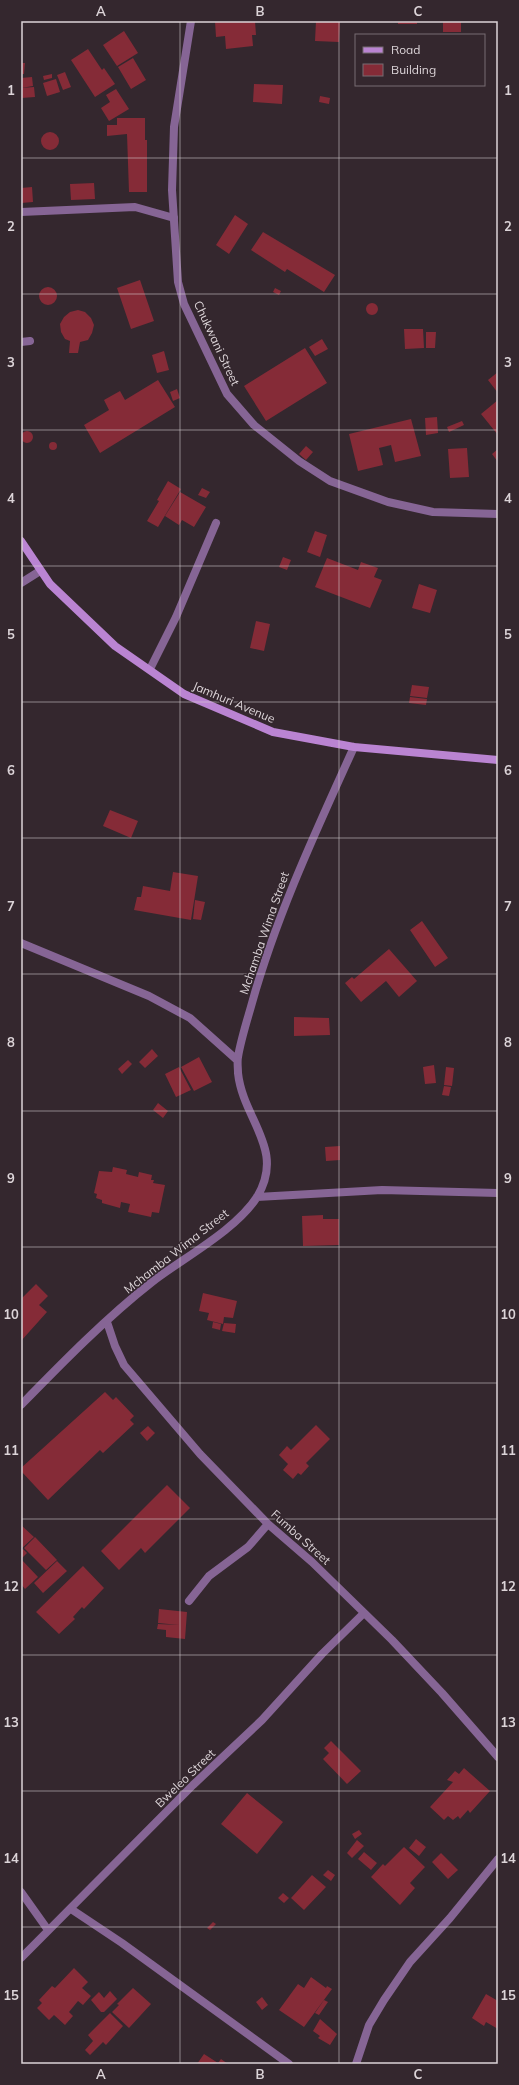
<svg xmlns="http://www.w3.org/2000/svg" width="519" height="2085" font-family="Mulish,sans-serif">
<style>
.building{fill:#852b37}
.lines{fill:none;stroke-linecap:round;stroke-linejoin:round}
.lane{stroke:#866595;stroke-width:8}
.street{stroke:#866595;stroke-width:8}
.secondary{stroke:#ba84d2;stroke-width:8}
.grid{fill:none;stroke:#dcd4d8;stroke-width:1;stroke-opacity:0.55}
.labels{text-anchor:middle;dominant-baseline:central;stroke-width:3;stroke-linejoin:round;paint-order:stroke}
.street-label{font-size:12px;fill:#dcd4d8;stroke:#34272e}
.neatline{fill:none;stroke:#dcd4d8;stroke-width:1.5}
.grid-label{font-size:13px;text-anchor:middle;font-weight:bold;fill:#dcd4d8}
</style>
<rect width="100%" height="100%" fill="#34272e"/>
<path class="building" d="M215,21H255L256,35H252L253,46L226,49L225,36L216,37Z
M316,21H340L339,42L315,41Z
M398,21H417V24H398Z
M443,21H461V32H443Z
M124,31L138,53L117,66L103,45Z
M88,49L102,70L104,68L115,84L95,97L71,60Z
M133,58L146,80L131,89L118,67Z
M21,63H25L24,74H21Z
M65,72L71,87L63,90L57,75Z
M52,74V78L44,80L43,76Z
M32,77L33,86L21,88V78Z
M56,79L60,92L47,96L43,83Z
M254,84L283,85L282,104L253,102Z
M34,87L35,97L21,98V88Z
M116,89L129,109L109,121L101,108L110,102L106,95Z
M320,96L330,98L329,104L319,102Z
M117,118H145V140H147V192H129L127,134L107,136V125H117Z
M41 141a9 9 0 1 1 18 0a9 9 0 1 1-18 0Z
M94,183L95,199L71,200L70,184Z
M32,187L33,202L21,203V188Z
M235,215L248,224L229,254L216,245Z
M263,232L335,275L324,292L287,269L285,272L251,250Z
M140,280L154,321L131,329L117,288Z
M39 296a9 9 0 1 1 18 0a9 9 0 1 1-18 0Z
M275,288L281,291L279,295L273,292Z
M366 309a6 6 0 1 1 12 0a6 6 0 1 1-12 0Z
M78,310L85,312L91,318L94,325L92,333L88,340L80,342L78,353H69L70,341L65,339L61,332L60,324L64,317L70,312Z
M404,329H423L424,348L405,349Z
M426,332H436L435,348H426Z
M322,339L328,349L315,356L309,347Z
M305,348L327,383L266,421L244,386Z
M164,351L169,370L157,373L152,355Z
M498,372V393L488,380Z
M158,380L175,407L100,453L84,425L109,410L104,400L120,391L125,400Z
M177,389L180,398L173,401L170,392Z
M498,400V435L481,414Z
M437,417L438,433L426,435L425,418Z
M411,419L421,456L395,462L391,445L379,448L383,465L358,471L349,434Z
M462,421L464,425L449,432L447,427Z
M21 437a6 6 0 1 1 12 0a6 6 0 1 1-12 0Z
M49 446a4 4 0 1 1 8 0a4 4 0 1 1-8 0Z
M306,446L313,452L306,460L299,454Z
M467,448L469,477L450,478L448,449Z
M498,449V462L492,454Z
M168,481L181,489L158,527L147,521L159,501L157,500Z
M202,488L210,492L206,498L198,495Z
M180,492L206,507L194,527L182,520L179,525L165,516Z
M315,531L327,535L320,557L307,552Z
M283,557L291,560L287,570L279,567Z
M327,558L358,570L361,562L378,568L374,577L382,580L370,608L315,587Z
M419,584L437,590L430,613L412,608Z
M256,621L270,624L264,651L250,648Z
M412,685L429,687L427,698L410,696Z
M410,697L427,699L426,705L409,703Z
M110,810L138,821L131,838L103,826Z
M173,872L198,876L191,920L134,910L137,897H141L143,886L170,891Z
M195,900L205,902L201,920L193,919Z
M422,921L448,958L435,967L410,930Z
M389,949L417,981L399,997L386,981L361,1002L345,983L352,977L354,979Z
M294,1017L329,1018L330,1035L294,1036Z
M152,1049L158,1056L145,1068L139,1062Z
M199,1057L212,1082L194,1091L181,1067Z
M128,1060L132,1064L122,1074L118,1069Z
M434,1065L436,1083L425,1084L423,1067Z
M179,1067L191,1090L176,1097L165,1074Z
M446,1067L454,1068L452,1086L444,1085Z
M444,1086L451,1087L449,1096L442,1095Z
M158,1103L168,1111L163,1118L153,1110Z
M340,1146V1160L326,1161L325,1147Z
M113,1167L127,1170L126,1174L138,1177L139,1172L152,1175L151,1180H154L153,1183L165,1185L159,1213L152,1212L151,1217L128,1212L130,1204L121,1202L120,1208L102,1203V1200L96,1198L97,1194L94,1193L99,1171L112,1172Z
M323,1215V1219H339V1245L303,1246L302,1216Z
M36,1284L48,1296L39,1305L47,1312L21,1341V1299Z
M203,1293L237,1301L233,1318L224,1317L223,1324L207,1320L209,1313L199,1311Z
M213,1322L221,1324L220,1330L212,1328Z
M224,1323L236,1324L235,1333L222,1331Z
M105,1392L113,1400L116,1397L134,1416L130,1420L134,1424L103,1453L100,1450L48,1500L21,1471V1468Z
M316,1425L330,1439L306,1463L309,1466L301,1475L298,1473L293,1479L283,1470L288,1464L279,1455L287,1446L291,1450Z
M148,1426L155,1433L147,1441L140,1433Z
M167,1485L190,1508L145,1553L141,1548L119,1570L101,1551Z
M21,1525L34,1537L21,1549Z
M35,1537L57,1560L46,1570L24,1548Z
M23,1549L27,1553L21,1559V1551Z
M21,1559L38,1577L25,1589L21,1584Z
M57,1561L67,1571L43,1593L34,1583Z
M83,1566L104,1588L84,1609L82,1607L73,1617L75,1619L59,1634L36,1612Z
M159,1609L187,1612L185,1639L166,1637V1630L157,1629L158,1624L179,1625L158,1623Z
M331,1741L361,1771L347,1784L323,1759L329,1753L324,1748Z
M464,1768L490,1791L470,1813L468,1810L460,1819L458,1816L453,1820L448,1816L444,1820L430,1807L453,1782L447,1780L455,1771L459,1774Z
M247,1793L283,1822L257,1854L221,1824Z
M359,1830L362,1834L355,1839L352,1834Z
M416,1839L426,1847L419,1856L409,1848Z
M357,1840L364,1846L352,1858L347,1853Z
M404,1847L425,1867L410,1883L415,1888L400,1905L371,1877L383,1864L385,1866Z
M364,1852L377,1863L371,1870L358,1859Z
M441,1853L458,1870L448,1879L432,1862Z
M328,1870L335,1875L331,1881L323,1875Z
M312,1875L326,1887L304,1910L291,1898Z
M283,1893L289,1898L284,1903L278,1898Z
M213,1922L216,1924L210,1930L207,1928Z
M74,1968L88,1982L82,1988L91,1996L83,2005L78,2001L69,2012L73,2016L65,2025L54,2015L49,2020L37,2008L42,2003L39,2000L52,1986L55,1988Z
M311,1977L326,1988L327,1986L332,1989L304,2027L279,2010L298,1984L304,1988Z
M133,1988L151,2004L129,2028L112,2012L119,2005L117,2004Z
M110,1991L117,1999L104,2012H101L91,2000L99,1992L104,1998Z
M486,1994L498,2001V2029L486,2022L484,2026L472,2018Z
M262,1997L268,2005L262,2010L256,2002Z
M324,2000L328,2002L319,2015L315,2013Z
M110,2013L123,2026L106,2045L103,2042L90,2055L85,2050L93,2041L88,2035Z
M320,2019L337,2034L330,2045L318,2038L320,2036L313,2031Z
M204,2054L218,2063L221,2059L228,2064H197Z"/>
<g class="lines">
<path class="lane" d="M21,212L135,207L174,218"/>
<path class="street" d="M191,21L174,127L172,190L178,282L184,304L227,394L254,425L299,461L330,481L388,502L433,512L498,514
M21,342L30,341
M21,583L40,571
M150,669L176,617L216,523
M21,943L149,996L190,1018L237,1060
M257,1197L382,1190L498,1193
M107,1322L115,1346L124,1365L200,1454L268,1524L312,1562L392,1640L442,1693L498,1757
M21,1405C62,1363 106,1318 152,1282C183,1258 236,1230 257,1197C286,1149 243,1120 238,1073C238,1068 237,1062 238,1057C241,1039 247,1021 252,1003C277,914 316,831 354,747
M189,1601L209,1576L248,1547L268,1524
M21,1892L48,1930
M71,1909L122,1943L289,2064
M21,1958L193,1785L262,1720L322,1654L364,1613
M356,2064L369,2025L384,2000L410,1962L450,1918L498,1859"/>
<path class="secondary" d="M21,541L50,584L115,646L184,694L273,732L354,747L498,760"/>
</g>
<path class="grid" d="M180,21V2064M339,21V2064M21,158H498M21,294H498M21,430H498M21,566H498M21,702H498M21,838H498M21,974H498M21,1111H498M21,1247H498M21,1383H498M21,1519H498M21,1655H498M21,1791H498M21,1927H498"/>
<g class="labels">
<g class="street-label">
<text transform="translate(217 343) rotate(65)">Chukwani Street</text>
<text transform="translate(234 702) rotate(23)">Jamhuri Avenue</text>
<text transform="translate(264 933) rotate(-71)">Mchamba Wima Street</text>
<text transform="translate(176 1251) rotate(-38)">Mchamba Wima Street</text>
<text transform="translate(301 1537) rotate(42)">Fumba Street</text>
<text transform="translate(185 1778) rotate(-44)">Bweleo Street</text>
</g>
</g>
<rect width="519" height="2085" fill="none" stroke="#34272e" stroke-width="44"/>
<rect x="355" y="34" width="130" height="52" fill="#34272e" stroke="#776c72"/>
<rect x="363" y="47" width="20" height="6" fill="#ba84d2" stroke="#776c72"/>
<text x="391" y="54" font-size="12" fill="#dcd4d8">Road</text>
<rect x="363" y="64" width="20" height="12" fill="#852b37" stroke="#776c72"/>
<text x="391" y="74" font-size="12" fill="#dcd4d8">Building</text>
<rect x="22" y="22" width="475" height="2041" class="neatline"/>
<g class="grid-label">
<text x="101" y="16">A</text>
<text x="260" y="16">B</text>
<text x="418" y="16">C</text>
<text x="11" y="95">1</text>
<text x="508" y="95">1</text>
<text x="11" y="231">2</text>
<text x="508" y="231">2</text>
<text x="11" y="367">3</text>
<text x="508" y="367">3</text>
<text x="11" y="503">4</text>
<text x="508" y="503">4</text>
<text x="11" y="639">5</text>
<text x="508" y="639">5</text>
<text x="11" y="775">6</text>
<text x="508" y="775">6</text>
<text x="11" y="911">7</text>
<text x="508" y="911">7</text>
<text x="11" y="1047">8</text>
<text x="508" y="1047">8</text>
<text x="11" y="1183">9</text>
<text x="508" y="1183">9</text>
<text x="11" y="1319">10</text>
<text x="508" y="1319">10</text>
<text x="11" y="1455">11</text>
<text x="508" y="1455">11</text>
<text x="11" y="1591">12</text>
<text x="508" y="1591">12</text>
<text x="11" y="1727">13</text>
<text x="508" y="1727">13</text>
<text x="11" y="1863">14</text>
<text x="508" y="1863">14</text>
<text x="11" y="2000">15</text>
<text x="508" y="2000">15</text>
<text x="101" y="2079">A</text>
<text x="260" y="2079">B</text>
<text x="418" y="2079">C</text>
</g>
</svg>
